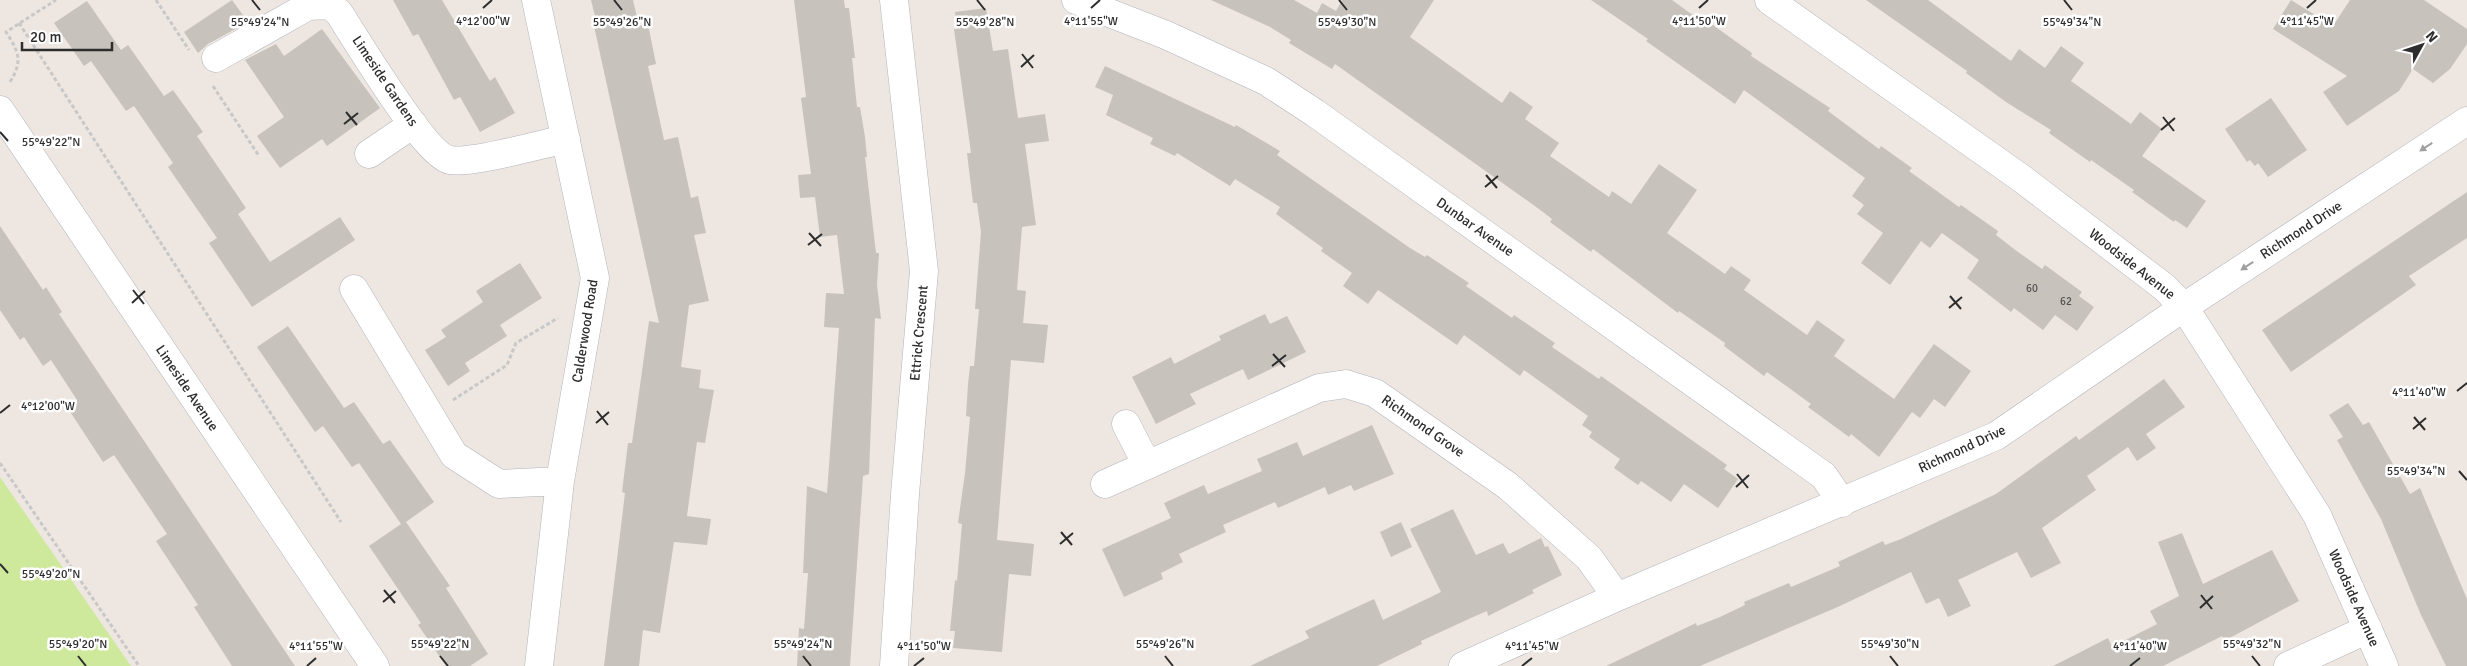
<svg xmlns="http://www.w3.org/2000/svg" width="2467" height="666" font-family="Signika,sans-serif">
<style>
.pitch{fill:#cee99c}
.building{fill:#c7c2bc}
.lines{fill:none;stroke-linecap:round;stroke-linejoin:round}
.minor-casing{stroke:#b1b4bd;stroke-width:29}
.path{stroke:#c8c8c8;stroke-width:3;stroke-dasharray:4 2.5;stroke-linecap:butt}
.minor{stroke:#fff;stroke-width:28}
.oneway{fill:#a0a0a0}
.ticks{fill:none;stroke:#2d2d2d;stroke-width:2}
.labels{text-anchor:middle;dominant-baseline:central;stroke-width:5;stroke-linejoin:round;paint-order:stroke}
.number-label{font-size:11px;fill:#545251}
.street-label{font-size:14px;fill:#2d2d2d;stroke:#fff}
.ticks-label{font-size:12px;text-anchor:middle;fill:#2d2d2d;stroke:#fff;stroke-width:5;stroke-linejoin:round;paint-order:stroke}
</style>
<rect width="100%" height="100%" fill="#eee7e1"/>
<path class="pitch" d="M0,477L131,666H0Z"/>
<path class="building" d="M232,0L248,22L208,44L198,53L184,32Z
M393,0H442L490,81L495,77L515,113L480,132L460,97L454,100L418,34L413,36Z
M591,0H633L639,26L648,24L656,64L648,66L664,140L678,137L691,198L698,196L706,233L694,235L709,301L689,305L681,367L701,370L699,388L714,390L705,443L697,442L687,516L711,519L707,545L674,542L660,633L643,630L639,666H604L625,493L622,492L628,443H632L649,321L659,323L592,17L595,16Z
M794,0H844L845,8H849L855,58H852L857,107H860L865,137L867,157H865L876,253H879L877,285L881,319L875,318L869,474L863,476L850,666H797L799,628L804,629L808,573H803L807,486L827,493L839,328L824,327L826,293L844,294L837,235L820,237L815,197L800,198L798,175L811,174L801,98L806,97Z
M1211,0H1294L1317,13L1322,3L1336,11L1342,0H1434L1410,37L1502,103L1510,91L1533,107L1525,119L1559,143L1550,156L1609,197L1612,191L1631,204L1659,164L1697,190L1667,233L1725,274L1731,266L1751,280L1744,290L1807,335L1817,320L1845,340L1834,356L1894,399L1934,344L1971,371L1945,407L1934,399L1920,418L1912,412L1879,457L1851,434L1849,437L1808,407L1811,404L1767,372L1764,376L1724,346L1725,343L1679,311L1678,313L1593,249L1591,252L1550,222L1552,219L1539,209L1335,64L1332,69L1289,43L1291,40L1270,27Z
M1591,0H1672L1708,26L1710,23L1752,53L1751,56L1830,108L1828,111L1879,149L1881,146L1912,168L1909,171L1959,207L1961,205L1998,231L1996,235L2014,249L2042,269L2045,265L2082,292L2079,296L2094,307L2077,331L2055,315L2043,330L2014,308L2011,312L1967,278L1979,260L1942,233L1930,248L1921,241L1890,285L1861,263L1883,233L1857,214L1864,205L1852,196L1865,178L1744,90L1735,104L1646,41L1648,39Z
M1866,0H1928L2011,61L2019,49L2045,68L2061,46L2084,63L2071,81L2131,124L2140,112L2162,129L2142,156L2206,201L2187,228L2175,220L2174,222L2132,192L2134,190L2091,160L2090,162L2049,133L2051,130L2006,102L1966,73L1967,71Z
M2291,0L2333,26L2350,0H2424L2467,29V44L2450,69L2433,83L2413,69L2399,91L2347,126L2323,92L2347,76L2273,29Z
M87,1L121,50L128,45L164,96L173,90L203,132L197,136L246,208L238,214L270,262L340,217L355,240L252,307L209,243L217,238L168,167L173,163L134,106L126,111L91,61L84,66L54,23Z
M986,8L993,51L1008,49L1018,118L1045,114L1049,141L1025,144L1036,225L1022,227L1017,290L1026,291L1023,323L1048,325L1044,363L1011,360L997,540L1034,544L1031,576L1009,574L1002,652L953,648L955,631H950L955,580L957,581L962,524L958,523L965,473L970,417L966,416L968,384L970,366H974L979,309H975L981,232L977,203H973L967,153H971L954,29H957L955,12Z
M322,29L380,108L327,146L322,139L280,168L257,136L284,117L245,60L276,44L284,56Z
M1105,66L1235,127L1236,125L1280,151L1277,155L1410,248L1425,257L1427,255L1469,283L1466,286L1512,318L1514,315L1555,343L1552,347L1599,379L1601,376L1635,400L1727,465L1724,469L1738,479L1718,508L1684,484L1671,502L1641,481L1638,485L1614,468L1620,459L1589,437L1592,432L1582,425L1588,416L1524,370L1520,376L1464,335L1457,345L1378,290L1368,304L1343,286L1352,273L1321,251L1323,248L1276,214L1280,207L1235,179L1230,186L1177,153L1175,156L1150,144L1153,138L1106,115L1113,95L1095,87Z
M2271,98L2307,150L2268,177L2258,163L2255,166L2250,160L2247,162L2225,129Z
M2467,192V238L2409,276L2416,285L2291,372L2262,330Z
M0,226L43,290L46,287L62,312L59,314L295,666H232L194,607L198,605L156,541L167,534L114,455L103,462L67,407L77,400L51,360L43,366L24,337L20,340L0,310Z
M520,263L542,298L500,325L507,336L465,363L470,371L448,386L425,350L446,337L441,330L483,302L476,291Z
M1265,314L1270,324L1287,316L1306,352L1248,380L1243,369L1190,394L1196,404L1156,424L1132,377L1171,357L1174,364L1221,340L1219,336Z
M288,326L344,408L354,402L383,444L390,440L434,502L406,522L450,586L446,588L488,654L470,666H446L418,625L421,623L369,546L401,524L359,463L352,467L323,426L315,432L257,347Z
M2164,379L2185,407L2146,434L2156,448L2137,461L2128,447L2087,476L2096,490L2042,528L2061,563L2031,578L2017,552L1958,580L1971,606L1948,617L1939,598L1926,604L1911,572L1840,606L1700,666H1606L1696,623L1697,626L1720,617L1745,605L1744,602L1789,583L1791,587L1840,566L1838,562L1883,541L1885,545L1901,539L1996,494L2076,436L2079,440Z
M2348,403L2363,425L2369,422L2410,494L2420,488L2467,599V666H2446L2421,615L2381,519L2337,440L2343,437L2329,415Z
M1372,425L1394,474L1354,491L1351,485L1328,495L1325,487L1278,508L1275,502L1223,525L1226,532L1179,554L1183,562L1161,573L1163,579L1124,597L1102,549L1171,518L1164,503L1204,485L1208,494L1262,471L1257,459L1297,442L1303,456Z
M1453,509L1476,555L1503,543L1509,554L1541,538L1545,547L1548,546L1562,575L1532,590L1534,593L1488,616L1487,611L1471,618L1421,641L1422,644L1377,666H1250L1309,638L1305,631L1374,599L1383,620L1441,592L1410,529Z
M1401,522L1412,547L1391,557L1380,532Z
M2182,533L2203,584L2272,550L2299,601L2224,641L2222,636L2163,666H2053L2108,638L2112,647L2157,624L2150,611L2179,596L2158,542Z"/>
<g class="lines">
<g class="minor-casing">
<path id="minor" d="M536,0L595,278L560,481L539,666
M1076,0L1166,35L1266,81L1315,113L1824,476L1842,503
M1769,0L2021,178L2164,287L2184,307L2317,515L2384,666
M216,58L308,6L330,5L339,13C356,39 425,155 450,160C471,164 542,144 566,139
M0,110L375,666
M369,154L413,124
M354,289L454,455L499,484L560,481
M1126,424L1147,465
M1105,484L1319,388L1346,384L1375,393L1508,486L1589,558L1617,597
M894,666L905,494L924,271L894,0
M1463,666L1617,597L1996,436L2184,307L2467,121
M2288,666L2368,629"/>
</g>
<path class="path" d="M156,0L189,50
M19,23L341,522
M10,82C23,61 19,52 6,32L56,0
M213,86L259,156
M453,400L507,365L516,343L558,318
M0,463L139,666"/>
<use href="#minor" class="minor"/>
</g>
<defs><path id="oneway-solid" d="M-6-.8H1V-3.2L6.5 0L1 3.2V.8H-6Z" transform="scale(1.25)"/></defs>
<g class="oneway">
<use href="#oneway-solid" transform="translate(2426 147) rotate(147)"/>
<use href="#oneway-solid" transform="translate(2247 266) rotate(147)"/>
</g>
<path class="ticks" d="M252,0L260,10M614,0L622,10M977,0L985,10M1339,0L1347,10M2064,0L2072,10M483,8L492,0M1091,8L1100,0M1699,8L1708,0M2307,8L2316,0M1022,54L1033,68M1021,67L1034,55M346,112L357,125M2163,117L2174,131M344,124L358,113M2161,130L2175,118M0,132L8,141M1486,175L1497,188M1485,187L1498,176M809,233L821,246M808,245L822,234M133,290L144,304M1950,296L1961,309M132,303L145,291M1949,308L1962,297M1273,354L1285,367M1272,366L1286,355M2457,391L2467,383M597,411L608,425M0,413L10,405M2414,417L2425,430M596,423L609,412M2413,429L2426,418M2459,471L2467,480M1737,474L1748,488M1736,487L1749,475M1061,532L1072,545M1060,544L1073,533M0,564L8,573M384,590L395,603M2201,595L2212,609M383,602L396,591M2200,608L2213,596M78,656L86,666M440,656L448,666M803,656L811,666M1165,656L1173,666M1890,656L1898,666M2252,656L2260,666M307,666L316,658M914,666L924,658M1522,666L1532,658M2130,666L2140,658"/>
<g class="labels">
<g class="number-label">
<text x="2032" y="288">60</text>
<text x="2066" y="301">62</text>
</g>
<g class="street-label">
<text transform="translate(385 81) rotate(56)">Limeside Gardens</text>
<text transform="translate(1475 227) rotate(35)">Dunbar Avenue</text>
<text transform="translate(2301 230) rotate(-33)">Richmond Drive</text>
<text transform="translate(2132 264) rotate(38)">Woodside Avenue</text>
<text transform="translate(585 331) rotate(-81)">Calderwood Road</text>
<text transform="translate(919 333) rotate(-85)">Ettrick Crescent</text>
<text transform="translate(187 388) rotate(56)">Limeside Avenue</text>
<text transform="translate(1423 426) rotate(35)">Richmond Grove</text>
<text transform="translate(1962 449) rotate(-25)">Richmond Drive</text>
<text transform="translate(2354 598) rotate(66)">Woodside Avenue</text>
</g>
</g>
<g class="ticks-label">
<text x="483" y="25">4°12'00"W</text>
<text x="1091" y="25">4°11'55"W</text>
<text x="1699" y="25">4°11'50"W</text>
<text x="2307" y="25">4°11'45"W</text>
<text x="260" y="26">55°49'24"N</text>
<text x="622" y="26">55°49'26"N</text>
<text x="985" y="26">55°49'28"N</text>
<text x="1347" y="26">55°49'30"N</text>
<text x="2072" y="26">55°49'34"N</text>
<text x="51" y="146">55°49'22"N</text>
<text x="2419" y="396">4°11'40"W</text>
<text x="48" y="410">4°12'00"W</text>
<text x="2416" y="475">55°49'34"N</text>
<text x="51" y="578">55°49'20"N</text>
<text x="78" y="648">55°49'20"N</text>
<text x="440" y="648">55°49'22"N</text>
<text x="803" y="648">55°49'24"N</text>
<text x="1165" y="648">55°49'26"N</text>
<text x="1890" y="648">55°49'30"N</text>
<text x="2252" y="648">55°49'32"N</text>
<text x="316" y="650">4°11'55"W</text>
<text x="924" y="650">4°11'50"W</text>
<text x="1532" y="650">4°11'45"W</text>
<text x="2140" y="650">4°11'40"W</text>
</g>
<g transform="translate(2422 45) rotate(50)" stroke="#ffffff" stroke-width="4" paint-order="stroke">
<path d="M0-4L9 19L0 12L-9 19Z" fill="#2d2d2d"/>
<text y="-8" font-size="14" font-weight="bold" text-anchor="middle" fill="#2d2d2d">N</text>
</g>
<path d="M22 42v8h90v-8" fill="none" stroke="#2d2d2d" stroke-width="2.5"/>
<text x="30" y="42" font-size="15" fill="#2d2d2d" stroke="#ffffff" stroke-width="4" paint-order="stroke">20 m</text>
</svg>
